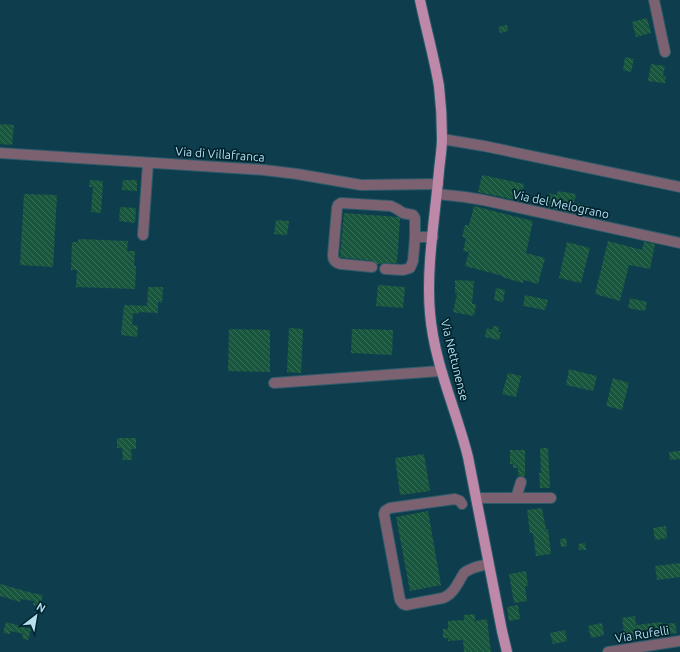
<svg xmlns="http://www.w3.org/2000/svg" width="680" height="652" font-family="Ubuntu,sans-serif">
<style>
.building{fill:url(#building-back-hatch)}
.lines{fill:none;stroke-linecap:round;stroke-linejoin:round}
.minor-casing{stroke:#2c5b6a;stroke-width:12}
.major-casing{stroke:#2c5b6a;stroke-width:12}
.minor{stroke:#7c6171;stroke-width:10}
.major{stroke:#be88a8;stroke-width:10}
.labels{text-anchor:middle;dominant-baseline:central;stroke-width:3.5;stroke-linejoin:round;paint-order:stroke}
.street-label{font-size:12px;fill:#b7dfee;stroke:#00242f}
</style>
<defs>
<pattern id="building-back-hatch" width="6" height="6" patternUnits="userSpaceOnUse"><rect width="6" height="6" fill="#19563e"/><path d="M-1 5l2 2M0 0l6 6M5-1l2 2" fill="none" stroke="#386e5a"/></pattern>
</defs>
<rect width="100%" height="100%" fill="#0e3e4d"/>
<path class="building" d="M647,18L651,33L636,37L632,22Z
M507,25L508,31L500,33L498,27Z
M625,57L634,59L631,72L623,70Z
M651,64L665,66L663,76L666,77L665,83L648,81Z
M0,124L14,125L12,145L0,144Z
M482,175L524,184L521,201L478,192Z
M90,180L103,181L101,213L91,212L93,187H89Z
M123,180H137V191L122,190Z
M558,191L576,194L574,203L590,206L589,215L572,213L547,207L549,193L557,195Z
M24,194L57,195L53,267L20,265Z
M474,206L533,221L526,253L545,258L538,284L524,280L523,283L502,277L503,276L465,266L469,252L463,251L466,238L462,237L465,225H469Z
M120,207L136,208L135,223L119,221Z
M344,213L398,217L400,219L397,263H385L381,264H377L373,261L340,257Z
M276,220L289,221L287,235L274,234Z
M78,239L128,241L127,251H135L134,266H136L135,289L76,287L77,270H71L72,242H78Z
M608,241L642,250L644,242L655,244L650,269L629,265L620,301L595,294Z
M567,242L590,248L581,283L559,278Z
M455,280L474,281L472,304H476L474,316L453,312L457,294L455,293Z
M378,285L405,287L403,308L376,306Z
M148,287H163L162,303L158,302V313L139,312L138,314L133,313L132,325L138,326L137,337L121,335L124,305L147,306Z
M496,288L505,290L503,302L494,300Z
M525,295L548,300L545,310L523,306Z
M630,298L647,302L645,311L628,308Z
M493,326L499,327L498,332H501L499,340L485,337L487,328L492,330Z
M289,328L303,329L301,373L287,372Z
M229,329L270,330V372L228,371Z
M352,329L393,330L392,355L351,353Z
M569,369L597,376L593,391L566,385Z
M508,373L521,376L516,397L502,394Z
M613,378L629,383L622,410L606,406Z
M117,438H136V449H131L132,460H123L122,448H117Z
M540,448H548L550,488H540L539,473H541Z
M510,450H525V476H518V468H513V464H510Z
M680,451V459L670,460L669,452Z
M424,454L430,491L400,495L395,458Z
M542,508L546,530L548,529L551,554L536,556L533,533H530L527,510Z
M428,511L441,585L410,591L396,517Z
M666,526L667,538L655,540L653,528Z
M566,538L567,546L561,547L560,539Z
M585,543L586,550H579L578,544Z
M680,563V577L657,580L655,566Z
M526,571L528,586H525L527,601L514,603L509,574Z
M0,584L32,593L43,595L40,606L33,605L34,601L21,599L20,602L0,596Z
M518,605L520,619L509,621L507,607Z
M475,614V621L487,619L491,652H464L463,640L448,641V638H443V629H448V621L464,620V615Z
M635,616L636,625L662,622L663,624L675,623L677,633L664,635V636L625,641L622,618Z
M6,622L31,629L28,640L22,638L23,634L11,631L10,634L3,633Z
M602,623L604,635L591,638L588,626Z
M565,630L567,641L553,644L550,633Z"/>
<g class="lines">
<g class="minor-casing">
<path id="minor" d="M654,0L665,52
M442,139L484,146L680,187
M0,153L264,170L297,174L361,185L438,184
M437,194L465,197L483,200L680,243
M143,235L148,163
M372,267L341,264C336,263 333,261 333,255L337,208L338,205L341,203L391,206L397,209L403,213L413,215L415,218V237H433
M385,269L403,270L410,268L413,261L415,237
M274,383L441,371
M476,498H551
M516,498L521,482
M462,504L460,501L455,499L390,508L385,511L384,514L400,600L403,604L406,605L443,598C454,594 458,582 464,573C471,567 480,566 488,564
M608,652L680,641"/>
</g>
<g class="major-casing">
<path id="major" d="M420,0C426,29 434,57 439,86C441,103 442,121 442,138C442,149 440,160 439,171C435,217 426,268 430,313C434,363 456,409 468,457L502,631L507,652"/>
</g>
<use href="#minor" class="minor"/>
<use href="#major" class="major"/>
</g>
<g class="labels">
<g class="street-label">
<text transform="translate(220 154) rotate(4)">Via di Villafranca</text>
<text transform="translate(561 204) rotate(12)">Via del Melograno</text>
<text transform="translate(455 360) rotate(76)">Via Nettunense</text>
<text transform="translate(642 634) rotate(-9)">Via Rufelli</text>
</g>
</g>
<g transform="translate(36 616) rotate(31)" stroke="#00242f" stroke-width="3" paint-order="stroke">
<path d="M0-3L7 15L0 10L-7 15Z" fill="#b7dfee"/>
<text y="-6" font-size="11" font-weight="bold" text-anchor="middle" fill="#b7dfee">N</text>
</g>
</svg>
